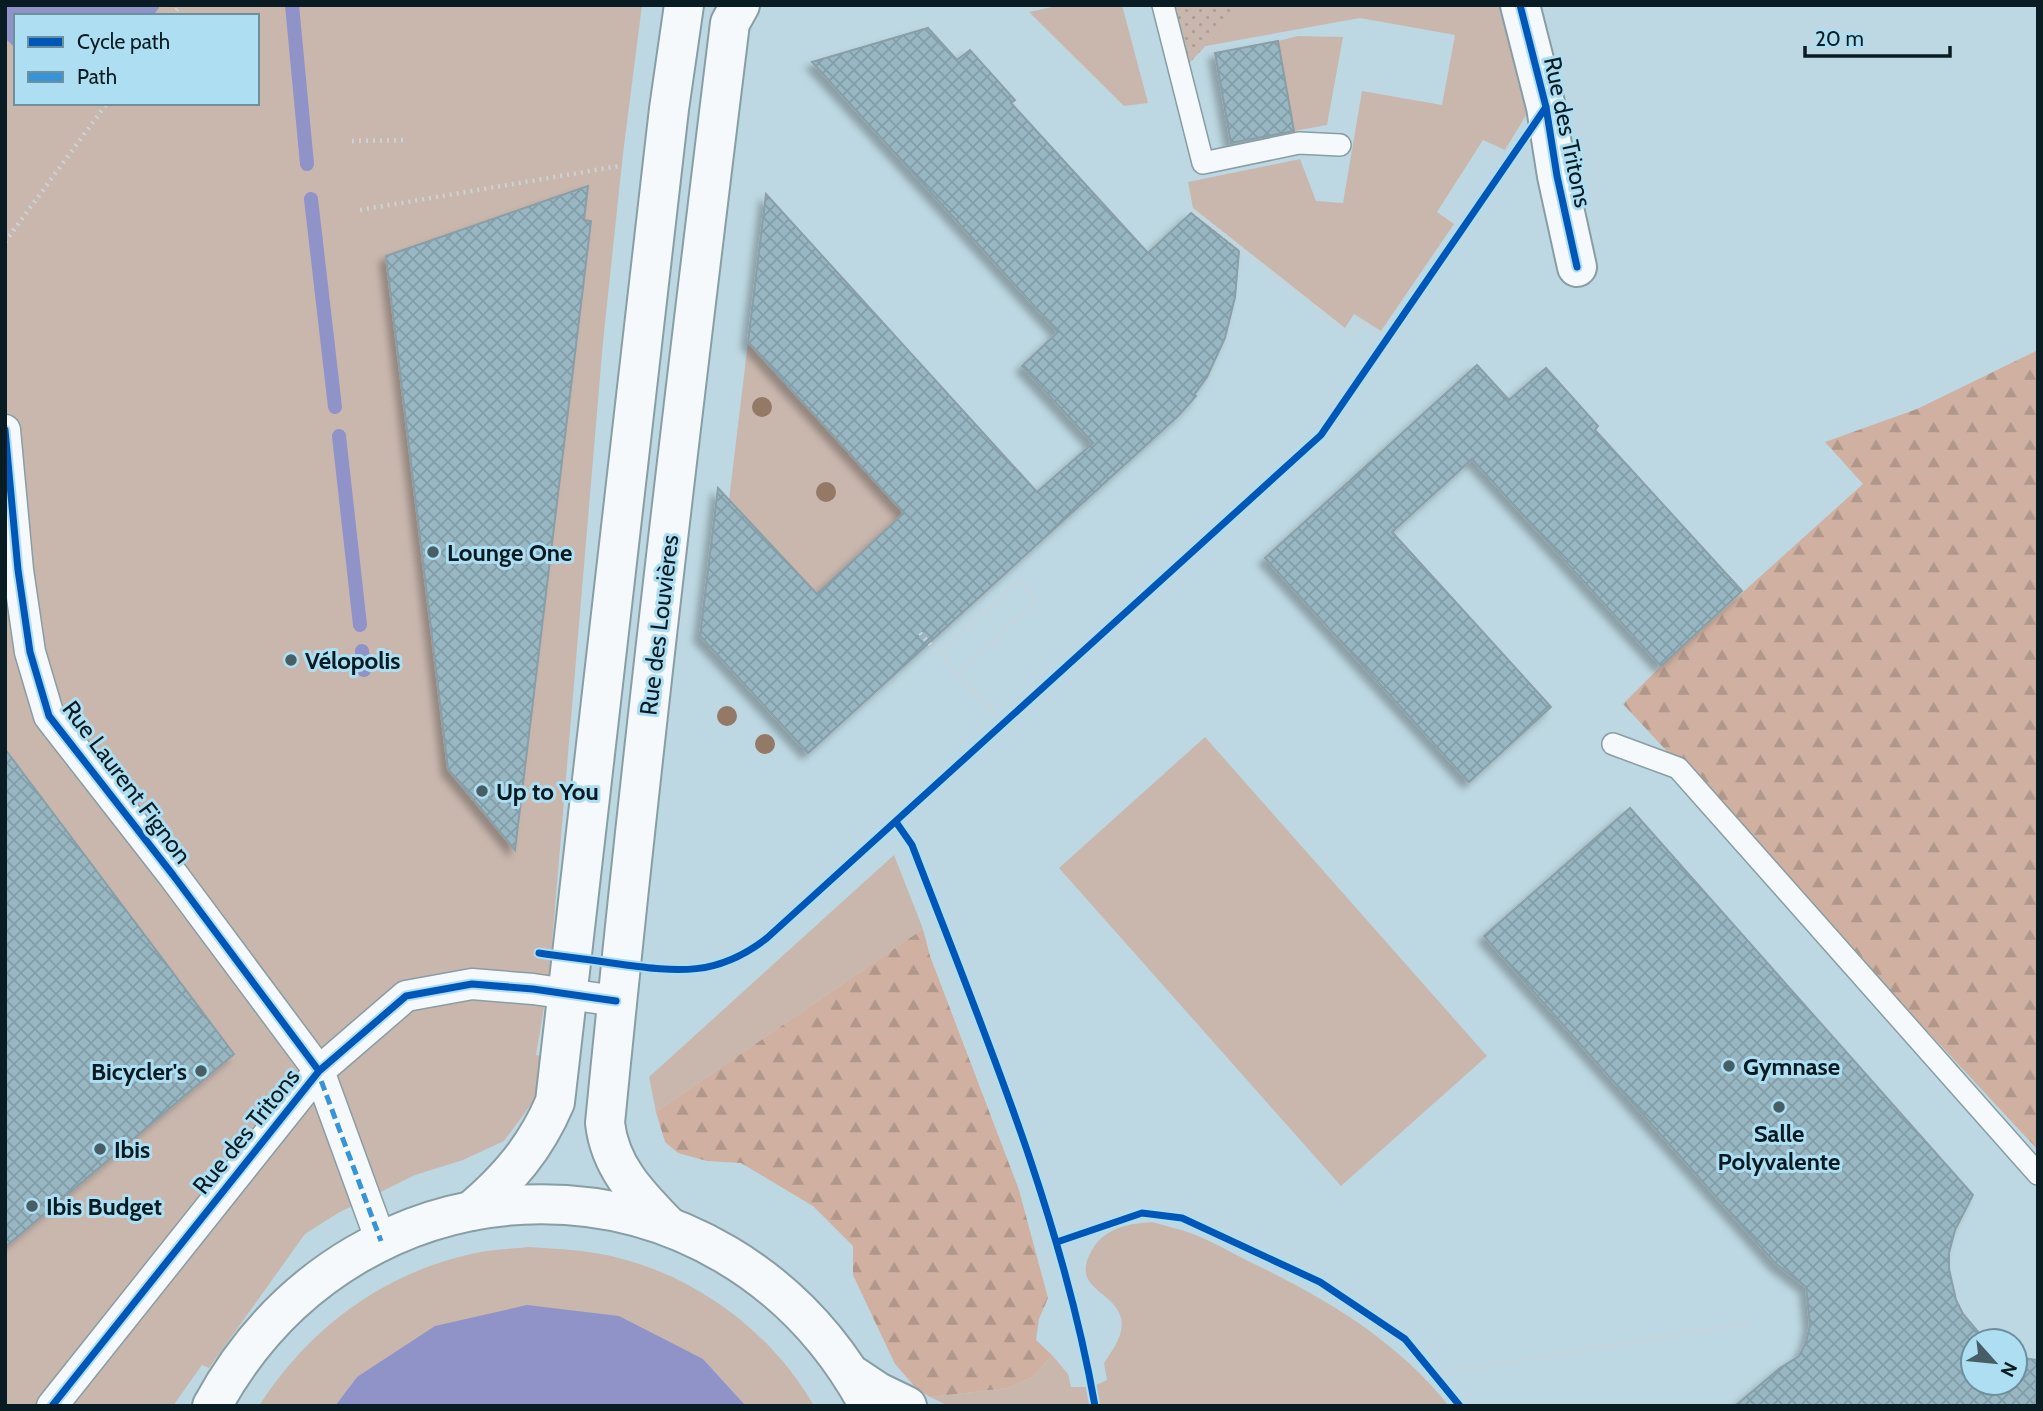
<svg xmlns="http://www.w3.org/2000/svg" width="2043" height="1411" font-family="Cabin,sans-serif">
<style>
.grass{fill:#c9b7ae;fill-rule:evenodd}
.forest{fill:url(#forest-firs)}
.park{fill:url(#park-dots)}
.water{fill:#8f93c8}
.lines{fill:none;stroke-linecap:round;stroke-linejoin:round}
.stream{stroke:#8f93c8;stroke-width:14}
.building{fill:url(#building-cross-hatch);stroke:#899ea6;stroke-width:2;filter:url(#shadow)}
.service-casing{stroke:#889da4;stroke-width:24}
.pedestrian-casing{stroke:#889da4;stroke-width:33}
.minor-casing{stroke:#889da4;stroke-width:42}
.secondary-casing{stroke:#889da4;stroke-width:42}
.path{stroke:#cbd3d6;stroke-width:4.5;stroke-dasharray:2 5;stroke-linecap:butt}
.service{stroke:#f5f9fb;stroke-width:21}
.pedestrian{stroke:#f5f9fb;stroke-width:30}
.minor{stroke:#f5f9fb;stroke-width:38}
.secondary{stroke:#f5f9fb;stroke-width:38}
.quiet{stroke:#3794d6;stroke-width:5;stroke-dasharray:10 5;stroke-linecap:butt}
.cycleway-casing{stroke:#aedef1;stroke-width:11}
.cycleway{stroke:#0057b8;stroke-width:7}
.tree{fill:#937966}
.poi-dot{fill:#485e66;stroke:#aedef1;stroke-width:2.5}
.labels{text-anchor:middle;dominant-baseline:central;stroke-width:6;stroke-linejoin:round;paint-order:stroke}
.street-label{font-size:24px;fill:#091c23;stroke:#aedef1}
.poi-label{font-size:24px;font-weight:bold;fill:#091c23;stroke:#aedef1;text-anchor:start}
</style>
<defs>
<pattern id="forest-firs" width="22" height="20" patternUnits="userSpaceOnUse" patternTransform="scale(1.75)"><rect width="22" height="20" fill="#cfb0a1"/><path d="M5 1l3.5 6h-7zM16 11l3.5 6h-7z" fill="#b0978a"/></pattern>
<pattern id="park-dots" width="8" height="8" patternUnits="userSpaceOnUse" patternTransform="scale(1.75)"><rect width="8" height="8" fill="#c9b7ae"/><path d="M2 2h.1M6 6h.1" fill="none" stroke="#ab9d95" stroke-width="1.8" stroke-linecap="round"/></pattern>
<pattern id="building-cross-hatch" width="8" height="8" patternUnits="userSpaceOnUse" patternTransform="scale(1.75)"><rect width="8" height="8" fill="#98b7c3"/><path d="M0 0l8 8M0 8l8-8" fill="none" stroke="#829da7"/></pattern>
<filter id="shadow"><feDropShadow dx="-6" dy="6" stdDeviation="3.5" flood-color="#0004"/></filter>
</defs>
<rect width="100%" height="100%" fill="#bdd8e2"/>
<path class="grass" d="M5,5H642L623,154L603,342L549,978L536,1055L547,1057L536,1098L504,1141L463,1160L415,1175L338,1213L305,1234L209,1368L202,1365L173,1406H5ZM16,16H257V103H16Z
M1062,5H1122L1148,103L1124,106L1029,12Z
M1179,5H1504L1531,107L1505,150L1483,140L1437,212L1454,224L1381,331L1354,314L1345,328L1193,208L1188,182L1300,159L1316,201L1343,203L1362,91L1442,105L1455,35L1360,18L1206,46Z
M1298,36L1343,37L1327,125L1294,131L1278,41Z
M748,342L904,513L817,594L729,500Z
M1205,737L1487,1056L1341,1186L1059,868Z
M894,855L923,929L656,1112L649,1077Z
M1152,1222C1166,1226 1180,1229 1193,1234C1211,1241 1229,1251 1246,1260C1322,1296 1396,1339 1449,1406H949L930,1397L1008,1388L1034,1376L1052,1355L1068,1374L1071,1387H1092L1107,1380L1104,1363C1112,1350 1125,1335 1121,1318C1116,1300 1099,1295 1089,1281C1085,1275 1085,1267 1087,1261C1098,1230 1122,1224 1152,1222Z
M529,1247C559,1249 589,1250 619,1258C699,1278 773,1334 814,1406H746L703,1359L357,1377L335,1406H259C310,1326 387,1270 481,1252C496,1249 513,1249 529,1247Z"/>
<path class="forest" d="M2038,350V1150L1623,704L1661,666L1863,484L1825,442L1917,409Z
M923,929L930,956L1019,1190L1048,1298L1039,1319L1036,1340L1052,1355L1034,1376L1008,1388L930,1397L916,1388L895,1364L853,1275V1246L813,1206L741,1163L707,1161L678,1153L665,1142L656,1112Z"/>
<path class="park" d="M1151,5H1245L1172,81Z"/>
<path class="water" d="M5,5H161L153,16H16V49L5,38Z
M527,1305L619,1316L703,1359L746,1406H335L357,1377L435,1326Z"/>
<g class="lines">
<path class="stream" d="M292,5L307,164
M311,199L335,407
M339,436L360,625
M362,651L364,670"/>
</g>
<path class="building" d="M928,28L957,60L970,50L1015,100L1011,103L1148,253L1191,213L1239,251L1235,297L1225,338L1207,377L1194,395L1196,396L1178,416L808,753L700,636L718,488L817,594L904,513L748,342L766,194L1037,492L1093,443L1022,366L1058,332L812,62Z
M1278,41L1294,131L1231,143L1215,53Z
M588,186L584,220L591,221L515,850L448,769L386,256Z
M1477,365L1509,400L1546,368L1598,426L1595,430L1742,591L1661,666L1472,459L1392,532L1551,707L1469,782L1265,558Z
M5,749L234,1054L5,1247Z
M1630,808L1973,1195L1955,1230L1949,1253V1269L1956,1300L1963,1314L1986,1341H1973V1383H2015V1357L2038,1360L2035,1406H1735L1780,1368L1799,1356L1806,1343L1810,1325L1806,1287L1776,1264L1484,936Z"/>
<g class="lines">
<g class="service-casing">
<path id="service" d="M1163,5L1203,163L1299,143L1340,145
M1613,744L1678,768L2038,1174"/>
</g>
<g class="pedestrian-casing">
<path id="pedestrian" d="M5,430L18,570L30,652L49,716L173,875L319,1071L381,1241
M52,1406L319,1071L406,996L472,984L533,989L616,1001"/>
</g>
<g class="minor-casing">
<path id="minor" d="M1520,5L1546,107L1557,176L1577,267
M471,1211C508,1180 536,1147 555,1102L669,109L684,5
M669,1227C639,1196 610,1168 605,1123C641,756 685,389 730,23L740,5"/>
</g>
<g class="secondary-casing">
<path id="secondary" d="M851,1374L878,1392L907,1406
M212,1406C358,1138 724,1136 869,1406"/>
</g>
<path class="path" d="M172,16L180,5
M352,141L405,140
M1188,195L1191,209L1345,331H1356L1361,323L1387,339
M360,210L619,166
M5,242L107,103
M920,633L939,654L1019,580L1037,600L958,674L1003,722
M939,654L958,674
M1434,1374L1751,1323"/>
<use href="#service" class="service"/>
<use href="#pedestrian" class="pedestrian"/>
<use href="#minor" class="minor"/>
<use href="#secondary" class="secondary"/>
<path class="quiet" d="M316,1067L381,1241"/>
<g class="cycleway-casing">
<path id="cycleway" d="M1520,5L1546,107L1557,176L1577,267
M5,430L18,570L30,652L49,716L173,875L319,1071
M896,822L912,845C982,1028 1061,1212 1095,1406
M539,953C565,957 592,960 619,964C678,972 717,977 767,938L1321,435L1546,107
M1057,1242L1142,1213L1182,1218L1320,1282L1405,1339L1460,1406
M52,1406L319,1071L406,996L472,984L533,989L616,1001"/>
</g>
<use href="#cycleway" class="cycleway"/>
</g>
<g class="tree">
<circle cx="762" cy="407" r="10"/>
<circle cx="826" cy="492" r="10"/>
<circle cx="727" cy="716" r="10"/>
<circle cx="765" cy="744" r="10"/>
</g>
<g class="poi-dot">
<circle cx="433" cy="552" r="7"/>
<circle cx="291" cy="660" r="7"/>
<circle cx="482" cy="791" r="7"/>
<circle cx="1729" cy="1066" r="7"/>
<circle cx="201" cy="1071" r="7"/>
<circle cx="1779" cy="1107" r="7"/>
<circle cx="100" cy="1149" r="7"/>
<circle cx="32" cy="1206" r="7"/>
</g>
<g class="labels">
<g class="street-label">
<text transform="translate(1568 132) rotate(78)">Rue des Tritons</text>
<text transform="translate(659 625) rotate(-83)">Rue des Louvières</text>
<text transform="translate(127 782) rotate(53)">Rue Laurent Fignon</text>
<text transform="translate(246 1131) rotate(-51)">Rue des Tritons</text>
</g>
<g class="poi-label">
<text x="447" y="552">Lounge One</text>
<text x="305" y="660">Vélopolis</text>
<text x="496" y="791">Up to You</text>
<text x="1743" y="1066">Gymnase</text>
<text x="187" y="1071" text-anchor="end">Bicycler's</text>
<text x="1779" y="1133" text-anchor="middle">Salle<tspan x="1779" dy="28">Polyvalente</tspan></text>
<text x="114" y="1149">Ibis</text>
<text x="46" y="1206">Ibis Budget</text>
</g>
</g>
<rect width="2043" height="1411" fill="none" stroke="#091c23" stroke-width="14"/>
<rect x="14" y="14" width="245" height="91" fill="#aedef1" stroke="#6c909f" stroke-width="2"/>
<rect x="28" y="37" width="35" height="10" fill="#0057b8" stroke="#6c909f" stroke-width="2"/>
<text x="77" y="49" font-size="21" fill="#091c23">Cycle path</text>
<rect x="28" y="72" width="35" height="10" fill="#3794d6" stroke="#6c909f" stroke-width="2"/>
<text x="77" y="84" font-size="21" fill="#091c23">Path</text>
<g transform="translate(1994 1362) rotate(117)"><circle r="33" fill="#aedef1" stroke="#6c909f" stroke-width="2"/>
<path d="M0-5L12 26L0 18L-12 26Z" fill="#485e66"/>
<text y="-10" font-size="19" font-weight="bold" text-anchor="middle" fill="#091c23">N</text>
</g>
<path d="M1805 46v10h145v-10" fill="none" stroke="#091c23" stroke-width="3.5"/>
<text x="1815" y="46" font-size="21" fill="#091c23" stroke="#aedef1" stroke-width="5" paint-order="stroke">20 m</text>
</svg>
